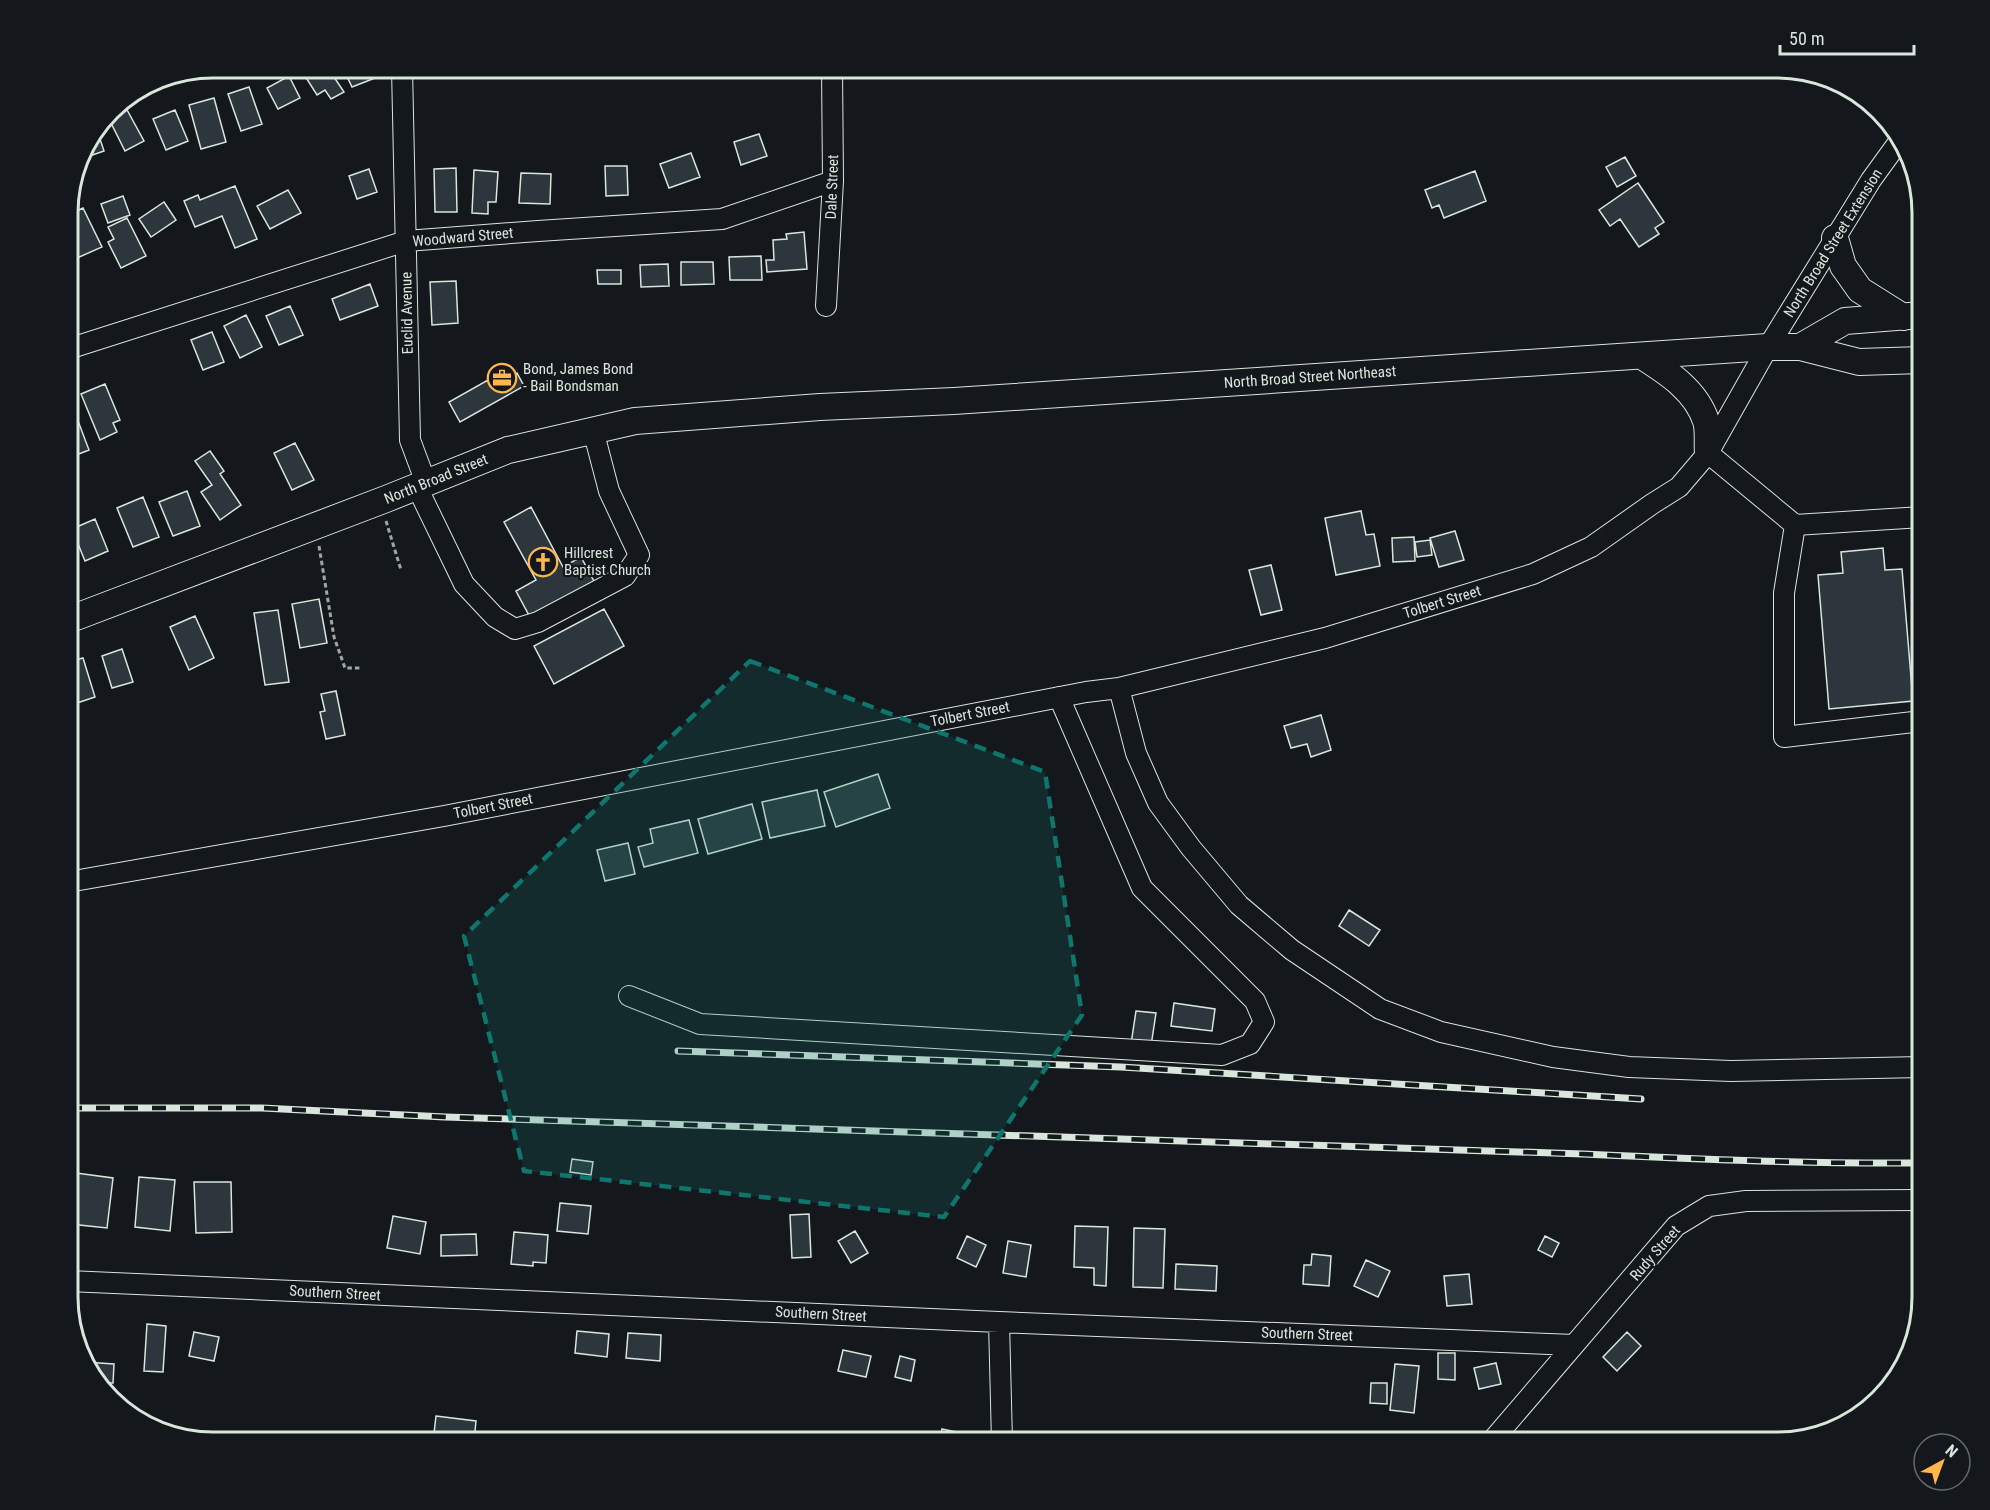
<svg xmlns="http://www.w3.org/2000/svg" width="1990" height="1510" font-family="'Roboto Condensed',sans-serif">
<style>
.building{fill:#2c363c;stroke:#d8e6dc;stroke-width:1.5}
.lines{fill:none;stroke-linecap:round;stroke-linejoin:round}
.minor-casing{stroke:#d8e6dc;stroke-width:22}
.major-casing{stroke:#d8e6dc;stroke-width:28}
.path{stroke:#9da8a2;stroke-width:3;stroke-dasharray:4.5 3;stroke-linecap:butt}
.minor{stroke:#14181c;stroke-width:20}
.major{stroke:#14181c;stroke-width:26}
.rail-casing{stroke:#d8e6dc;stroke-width:7}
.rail{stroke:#14181c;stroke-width:4.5;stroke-dasharray:14;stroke-linecap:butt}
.marked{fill:#0f766e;fill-opacity:0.2;stroke:#0f766e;stroke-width:4.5;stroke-dasharray:12 8;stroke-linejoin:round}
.labels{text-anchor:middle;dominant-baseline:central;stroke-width:4.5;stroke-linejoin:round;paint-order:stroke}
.street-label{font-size:15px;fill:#d8e6dc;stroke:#14181c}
.poi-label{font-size:15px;fill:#d8e6dc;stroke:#14181c;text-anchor:start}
.rim{fill:none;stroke:#d8e6dc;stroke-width:3}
</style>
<rect width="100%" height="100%" fill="#14181c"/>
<path class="building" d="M319,68H328L344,92L331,99L325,90L317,95L305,76Z
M343,68H371L375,78L352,87Z
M289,76L300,98L278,109L267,88Z
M249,87L262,124L241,131L228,94Z
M214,98L226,142L201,149L189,105Z
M126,108L144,141L125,151L108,117Z
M175,110L188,141L166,150L153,119Z
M97,130L104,151L81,159L82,149Z
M759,134L767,156L741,165L734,142Z
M691,153L700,177L669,188L660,164Z
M1625,157L1636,176L1617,187L1606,167Z
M605,166H627L628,195L606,196Z
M456,168L457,212H435L434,169Z
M369,169L377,192L357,199L349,176Z
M474,170L498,172L496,202H488V214L472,213Z
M1475,171L1486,201L1444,218L1439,205L1432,208L1425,190Z
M521,173L551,174L550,204L519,203Z
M1638,183L1664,222L1655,228L1659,234L1639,247L1620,219L1610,226L1599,210Z
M235,186L257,239L235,248L222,216L195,227L184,201L198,195L200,200Z
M288,190L301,213L270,229L257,206Z
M123,196L130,215L108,223L101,204Z
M164,202L176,220L151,237L139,219Z
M83,208L102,247L77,258L68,239V215Z
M127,218L146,256L121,268L108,242L114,239L108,227Z
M804,232L807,269L767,272L766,260H774L773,240L787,239L786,234Z
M761,256L762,280H730L729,257Z
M681,262H713L714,284L681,285Z
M668,264L669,286L641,287L640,265Z
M597,270H621V284H598Z
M456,281L458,323L432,325L430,282Z
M370,284L378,306L340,320L332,299Z
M290,306L303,335L279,345L266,316Z
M246,315L262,347L240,358L224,326Z
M212,332L224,362L203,370L191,340Z
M517,373L524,386L460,422L449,402L488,380L492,387Z
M105,384L120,420L113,423L117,432L100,440L81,394Z
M69,397L89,450L71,457L68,449Z
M295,443L314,480L292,490L274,453Z
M210,451L224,471L220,474L241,505L220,520L201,492L212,485L195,461Z
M187,491L200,526L173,536L159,502Z
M143,497L159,537L133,547L117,508Z
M531,507L563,567L581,557L596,585L531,619L516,591L536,580L504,522Z
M1361,511L1366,535L1374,534L1380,566L1336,575L1325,518Z
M95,519L108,551L85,561L72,529Z
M1455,531L1464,560L1439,567L1430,538Z
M1414,537L1415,561L1393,562L1392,538Z
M1430,540L1432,555L1417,557L1415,542Z
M1883,548L1885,570L1902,569L1913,701L1829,709L1818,575L1843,573L1841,552Z
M1271,565L1282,610L1261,615L1249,570Z
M319,599L327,643L300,648L292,604Z
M604,609L624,646L554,684L534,646Z
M278,610L289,682L265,685L254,613Z
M195,616L214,658L189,670L170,627Z
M122,649L133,682L112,688L102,656Z
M83,658L95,697L74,704L68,683V662Z
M336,691L345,735L326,739L320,712L325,711L321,694Z
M1321,715L1331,750L1311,757L1307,744L1291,748L1284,726Z
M878,774L890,808L836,827L824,792Z
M817,790L825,826L770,838L762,802Z
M752,804L762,839L708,854L698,819Z
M689,820L698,853L644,867L638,847L653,843L650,829Z
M628,843L635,874L605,881L597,850Z
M1349,910L1380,930L1369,946L1339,926Z
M1174,1003L1215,1009L1212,1031L1171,1026Z
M1136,1011L1156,1013L1151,1046L1131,1044Z
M572,1159L593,1162L591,1175L570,1172Z
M76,1173L113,1178L107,1228L70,1224Z
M139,1177L175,1180L170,1231L135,1227Z
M194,1182H231L232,1232L196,1233Z
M560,1203L591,1206L588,1234L557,1231Z
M809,1214L811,1257L792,1258L790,1215Z
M393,1216L426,1222L420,1254L387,1248Z
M1075,1226L1108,1227L1106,1286L1094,1285V1268L1074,1267Z
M1134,1228L1165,1229L1163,1288L1133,1287Z
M855,1231L868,1253L851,1263L838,1241Z
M514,1232L548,1235L546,1263L533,1262V1266L511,1264Z
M476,1234L477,1255L441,1256V1235Z
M967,1236L986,1245L976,1267L957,1258Z
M1545,1236L1559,1243L1552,1257L1538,1250Z
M1008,1241L1031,1245L1026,1277L1003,1273Z
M1312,1254L1331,1256L1329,1286L1303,1284L1304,1265H1311Z
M1366,1260L1390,1271L1378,1297L1354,1286Z
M1176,1264L1217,1266L1216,1291L1175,1289Z
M1469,1274L1472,1304L1447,1306L1444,1276Z
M147,1324L166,1326L163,1372L144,1371Z
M577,1331L609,1334L607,1357L575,1353Z
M194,1332L219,1337L214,1361L189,1356Z
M1627,1332L1641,1346L1617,1371L1603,1357Z
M628,1333L661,1335L660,1361L626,1358Z
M843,1350L871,1356L866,1377L838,1371Z
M1438,1353H1455V1380L1438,1379Z
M900,1356L915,1360L911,1381L895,1377Z
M84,1362L114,1364L113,1383H100Z
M1496,1363L1501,1384L1479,1389L1474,1368Z
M1395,1364L1419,1366L1414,1413L1390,1410Z
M1371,1383H1387V1404L1370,1403Z
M436,1416L476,1421L474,1441L461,1440V1442H433Z
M942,1429L976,1436L975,1442H939Z"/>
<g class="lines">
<g class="minor-casing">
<path id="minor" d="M402,68L410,440L426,483
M826,306L833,181L832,68
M68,349L406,241L538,231L722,219L833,181
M1708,453L1795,525L1922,517
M417,487L464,584L495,617L515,629L538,622L625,576L639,555L609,491L593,430
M1795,525L1784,593V737L1922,721
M1119,688L1136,753L1158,803L1191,848L1239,905L1292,950L1380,1009L1441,1032L1553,1057L1629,1067L1731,1071L1922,1067
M68,882L444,816L1086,692L1119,688L1325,638L1533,574L1591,547L1652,504L1679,487L1708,453L1768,347L1871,180L1900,140
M629,996L700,1024L1222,1055L1250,1044L1264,1022L1255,1001L1142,888L1059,697
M68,1281L999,1322L1574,1345
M999,1322L1002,1442
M1491,1442L1676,1226L1709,1206L1746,1201L1922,1200"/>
</g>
<g class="major-casing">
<path id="major" d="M1835,238L1843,266L1860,290L1903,317
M1800,347L1845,321L1922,315
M1642,356C1667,372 1696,390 1706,421C1709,430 1707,443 1708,453
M68,620L386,499L508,450L635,421L820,407L954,401L1768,347H1800L1859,362L1922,360"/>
</g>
<path class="path" d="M386,521L401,570
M319,546L334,637L345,668H362"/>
<use href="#minor" class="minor"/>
<use href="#major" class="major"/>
<g class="rail-casing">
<path id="rail" d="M678,1051L1121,1067L1641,1099
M68,1108H262L445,1117L1583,1154C1696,1159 1809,1164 1922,1163"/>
</g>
<use href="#rail" class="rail"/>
</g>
<path class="marked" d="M750,661L1045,772L1082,1015L944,1217L524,1171L464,936Z"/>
<defs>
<g id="office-ring" transform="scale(1.5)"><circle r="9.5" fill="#14181c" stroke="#ffb74d" stroke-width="1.5"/><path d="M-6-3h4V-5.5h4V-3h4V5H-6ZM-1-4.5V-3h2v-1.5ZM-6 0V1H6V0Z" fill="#ffb74d"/></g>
<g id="church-ring" transform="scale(1.5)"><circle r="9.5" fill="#14181c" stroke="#ffb74d" stroke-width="1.5"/><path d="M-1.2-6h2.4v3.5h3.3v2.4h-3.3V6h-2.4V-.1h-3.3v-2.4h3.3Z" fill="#ffb74d"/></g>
</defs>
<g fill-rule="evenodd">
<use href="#office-ring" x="502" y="378"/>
<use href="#church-ring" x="543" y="562"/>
</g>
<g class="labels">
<g class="street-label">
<text transform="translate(832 187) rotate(-88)">Dale Street</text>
<text transform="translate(463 237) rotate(-5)">Woodward Street</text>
<text transform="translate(1833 243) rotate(-58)">North Broad Street Extension</text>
<text transform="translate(407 313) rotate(-91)">Euclid Avenue</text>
<text transform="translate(1310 377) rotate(-4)">North Broad Street Northeast</text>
<text transform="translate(436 479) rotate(-22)">North Broad Street</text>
<text transform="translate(1442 602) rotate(-17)">Tolbert Street</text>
<text transform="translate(970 714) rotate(-11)">Tolbert Street</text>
<text transform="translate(493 806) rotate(-11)">Tolbert Street</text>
<text transform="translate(1655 1253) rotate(-49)">Rudy Street</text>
<text transform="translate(335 1293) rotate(3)">Southern Street</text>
<text transform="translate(821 1314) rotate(3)">Southern Street</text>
<text transform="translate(1307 1334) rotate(2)">Southern Street</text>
</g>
<g class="poi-label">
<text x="523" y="369">Bond, James Bond<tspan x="523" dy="17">- Bail Bondsman</tspan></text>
<text x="564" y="553">Hillcrest<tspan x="564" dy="17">Baptist Church</tspan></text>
</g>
</g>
<path d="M0 0H1990V1510H0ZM213 78H1777A135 135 0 0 1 1912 213V1297A135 135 0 0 1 1777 1432H213A135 135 0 0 1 78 1297V213A135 135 0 0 1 213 78Z" fill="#14181c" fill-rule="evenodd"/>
<path class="rim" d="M213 78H1777A135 135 0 0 1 1912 213V1297A135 135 0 0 1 1777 1432H213A135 135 0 0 1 78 1297V213A135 135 0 0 1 213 78Z"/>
<g transform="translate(1942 1462) rotate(41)"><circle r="28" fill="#14181c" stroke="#626a69" stroke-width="1.5"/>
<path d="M0-4.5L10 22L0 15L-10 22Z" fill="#ffb74d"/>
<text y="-9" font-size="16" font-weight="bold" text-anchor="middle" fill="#d8e6dc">N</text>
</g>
<path d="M1780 45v9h134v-9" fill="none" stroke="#d8e6dc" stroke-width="3"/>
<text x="1789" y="45" font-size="18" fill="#d8e6dc" stroke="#14181c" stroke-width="4.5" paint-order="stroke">50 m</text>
</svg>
